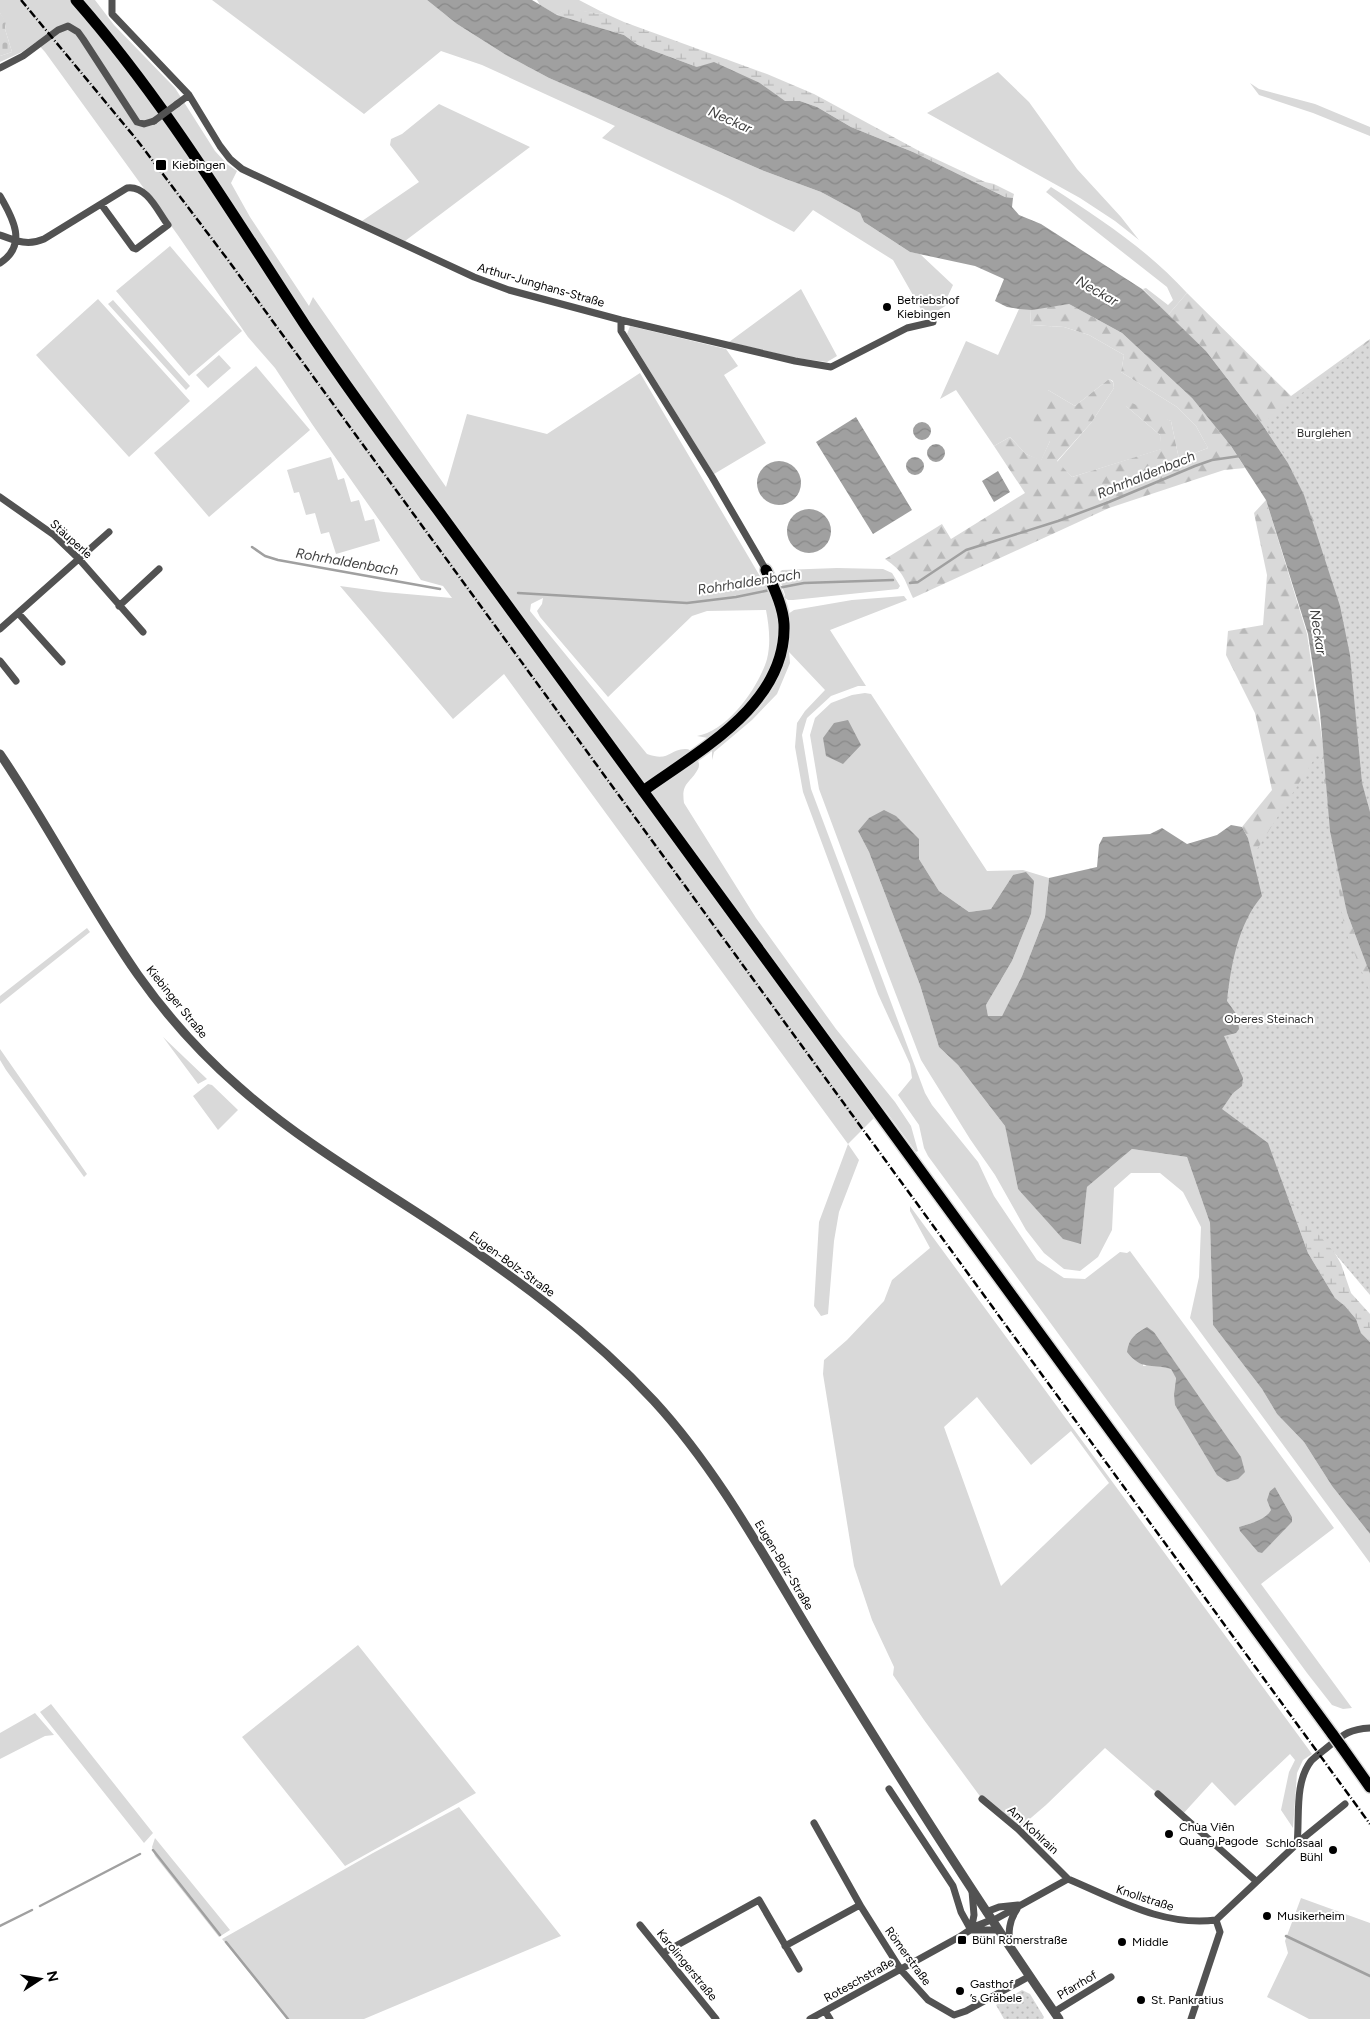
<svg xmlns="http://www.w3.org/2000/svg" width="1370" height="2019" font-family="Figtree,sans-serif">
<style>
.green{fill:#d9d9d9;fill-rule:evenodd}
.forest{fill:url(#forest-firs)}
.wetland{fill:url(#wetland-marsh)}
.cemetery{fill:url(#cemetery-stones)}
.park{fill:url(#park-dots)}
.water{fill:url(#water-waves)}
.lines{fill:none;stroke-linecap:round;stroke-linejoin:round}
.stream{stroke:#a0a0a0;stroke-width:2.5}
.primary-casing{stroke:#dbdbdb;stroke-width:14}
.minor{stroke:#525252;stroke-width:7}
.tertiary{stroke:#525252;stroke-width:9}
.primary{stroke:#000;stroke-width:11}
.rail{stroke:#000;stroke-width:2.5;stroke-dasharray:8 2.5 1 2.5;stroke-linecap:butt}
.primary-bridge-casing{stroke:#dbdbdb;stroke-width:14;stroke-linecap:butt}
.minor-bridge{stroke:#525252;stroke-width:7}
.primary-bridge{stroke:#000;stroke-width:11}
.poi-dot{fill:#000;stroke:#fff;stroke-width:2}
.labels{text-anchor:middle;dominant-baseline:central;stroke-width:4;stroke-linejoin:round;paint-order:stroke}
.poi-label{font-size:12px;fill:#000;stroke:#fff;text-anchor:start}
.street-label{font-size:12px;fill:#000;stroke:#fff}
.park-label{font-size:12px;fill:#303030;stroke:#fff}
.water-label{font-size:14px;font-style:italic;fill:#414141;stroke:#fff}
</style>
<defs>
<pattern id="forest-firs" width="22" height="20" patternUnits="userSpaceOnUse" patternTransform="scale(1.25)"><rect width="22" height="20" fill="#d9d9d9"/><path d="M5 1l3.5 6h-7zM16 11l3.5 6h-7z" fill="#b8b8b8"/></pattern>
<pattern id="wetland-marsh" width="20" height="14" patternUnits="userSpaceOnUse" patternTransform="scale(1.25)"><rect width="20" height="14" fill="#d9d9d9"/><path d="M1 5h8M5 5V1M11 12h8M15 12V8" fill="none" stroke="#b8b8b8"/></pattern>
<pattern id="cemetery-stones" width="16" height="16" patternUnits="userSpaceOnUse" patternTransform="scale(1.25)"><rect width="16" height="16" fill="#d9d9d9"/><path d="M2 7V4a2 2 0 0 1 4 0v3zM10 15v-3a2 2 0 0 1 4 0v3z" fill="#b8b8b8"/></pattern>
<pattern id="park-dots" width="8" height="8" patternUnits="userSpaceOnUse" patternTransform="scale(1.25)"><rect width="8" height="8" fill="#d9d9d9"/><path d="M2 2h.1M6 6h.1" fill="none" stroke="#b8b8b8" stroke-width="1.8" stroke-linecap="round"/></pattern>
<pattern id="water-waves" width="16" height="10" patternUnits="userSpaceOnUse" patternTransform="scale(1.25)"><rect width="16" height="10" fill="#a0a0a0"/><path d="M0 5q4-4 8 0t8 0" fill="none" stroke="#888"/></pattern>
</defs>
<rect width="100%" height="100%" fill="#fff"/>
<path class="green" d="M0,0H95L114,25L175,88L215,151L227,164L237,171L231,183L250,217L309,306L313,297L446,487L467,414L547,434L640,373L764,583C768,590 773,599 775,607C783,638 772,681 749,704C737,716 722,727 708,738L697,736C727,732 759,687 767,659C771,643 769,626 766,610L707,611L692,616L608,697L540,617L537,611L542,604L543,598L531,604L530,611L647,754C669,762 668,750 685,749C693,748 702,762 698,769C690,784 681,782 684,803L756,918L836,1029L895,1102L911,1126L918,1151L916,1152L885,1110H882L848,1144L859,1160L839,1212L834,1241L828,1314L821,1316L814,1306L819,1222L848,1144L504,674L453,719L340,586L384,592L452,598L443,586L421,580L312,424L275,368L248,337L177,234L45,52L36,42L22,52L0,62V56L12,52L5,29C8,21 2,18 0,13Z
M212,0H427L457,24L506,55L549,78L764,171L821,192L860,213L864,222L910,252L920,254L953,285L946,300L950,303L926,318L893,260L813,210L794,232L728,198L602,138L615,126L482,65L441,51L364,114Z
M537,0H579L604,13L599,14L569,9L557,15L540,5Z
M998,72L1029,102L1077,169L1121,217L1139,240L1115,221L1080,198L927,113Z
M1250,83L1259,89L1315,104L1370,127V136L1313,113L1259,95Z
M439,104L530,147L405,241L362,221L419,182L390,145L391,139L402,134Z
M1051,187C1099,218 1148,250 1187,293L1168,315L1143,289L1146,288L1168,305L1173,300L1167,287L1046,192Z
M170,246L242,331L189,376L116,291Z
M801,289L837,356L827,362L796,358L729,342Z
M98,299L190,401L129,457L36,355Z
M113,300L190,386L186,390L108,304Z
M1019,309H1030L1031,325L1064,327L1089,335L1124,355L1121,372L1177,407L1196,426L1208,448L1179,459L1171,421L1126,406L1160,435L1162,449L1072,477L1057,462L1091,423L1114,388L1113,381L1109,379L1075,406L1048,390L1050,441L1041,461L1026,454L1010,437L994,446L956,390L940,399L966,341L998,355Z
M630,326L726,349L738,366L724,375L766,443L714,474L627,334Z
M219,355L231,368L208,388L196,375Z
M256,366L310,430L209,517L154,453Z
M331,457L338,480L344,478L351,502L359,500L365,521L374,519L380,541L336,554L329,532L321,534L315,513L306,515L299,492L294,493L287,470Z
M837,568L883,569L892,573L900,586L898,589L793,600H788L785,598V595L778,574L782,570Z
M904,596L907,600L830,630L866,686H858L831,696L807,718L802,735L811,789L925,1093L932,1105L978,1162L994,1196L1037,1260L1064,1278L1085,1279L1120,1252L1127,1253L1130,1251L1334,1528L1261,1584L1352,1708L1343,1709L1332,1705L1307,1673L928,1156L924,1148L919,1125L898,1095L912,1078L910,1064L878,994L803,792L795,747L797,723L805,711L825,690L789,652L790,663L777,694L752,720L714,752L712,760V749C722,739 735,732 745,723C775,696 795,654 788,614L794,610L852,600ZM1147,1328L1154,1332L1189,1383L1174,1394L1176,1377L1171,1369L1157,1365L1143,1366ZM1275,1487L1292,1517V1522L1262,1552L1239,1527C1248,1524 1265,1521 1270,1513C1273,1507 1270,1497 1270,1491Z
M865,693L871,694L987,871L1023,870L1049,878L1045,917L1022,976L1002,1016H988L986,1005L1012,961L1031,914L1013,875L991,909L969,912L939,891L919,859V839L858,831L869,852L920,985L939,1047L958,1065L1005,1126L1018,1189L1081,1244L1087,1187L1132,1149L1187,1157L1210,1223L1213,1325L1262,1389L1277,1414L1304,1442L1332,1486L1370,1534V1563L1190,1318L1199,1277L1201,1227L1183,1192L1160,1173H1131L1114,1188L1112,1230L1098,1257L1080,1271L1064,1269L1044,1253L1026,1230L995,1175L970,1139L921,1060L885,966L819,789L810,735L815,718L831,703L852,695Z
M87,928L90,932L0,1004V996Z
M163,1037L207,1079L198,1084Z
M0,1049L87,1174L84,1177L6,1070L0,1060Z
M208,1084L212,1085L238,1110L218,1130L193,1096Z
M910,1206L1312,1754L1303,1760L1297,1773L1293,1828L1281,1810L1289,1772L1295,1760L1290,1754L1235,1806L1212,1782L1182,1815L1105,1748L1046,1805L1018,1829L982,1799L924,1720L893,1675L894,1667L872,1620L854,1566L823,1374L824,1360L847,1340L884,1301L892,1280L930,1248L910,1211ZM977,1397L1031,1465L1071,1431L1109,1483L1001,1586L944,1427Z
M358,1645L476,1793L345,1866L242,1737Z
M51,1704L153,1833L144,1843L40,1712Z
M35,1713L54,1735L45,1736L0,1759V1733Z
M459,1807L561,1936L364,2019H287L222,1939L373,1853Z
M155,1838L230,1930L219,1937L155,1856L152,1847Z
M1301,1898L1370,1923V2019H1309L1267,1997L1288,1953L1285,1941Z"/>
<path class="forest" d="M1187,293L1291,396L1370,339V812L1304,495L1288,463L1262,424L1206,351L1168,315Z
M1069,304L1122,333L1192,398L1231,446L1245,468L1224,470L1109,508L913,598C903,577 905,573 885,559L942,524L951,539L1025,493L994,446L1010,437L1026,454L1041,460L1050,441L1034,433L1033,409L1048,390L1075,406L1109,379L1113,382L1114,388L1091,423L1057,461L1072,477L1161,449L1160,435L1126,406L1132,403L1171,421L1179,459L1208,448L1196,426L1177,407L1121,372L1124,355L1089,335L1064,327L1031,325L1030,309Z
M1266,500L1307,634L1347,913L1370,974V1199L1314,1166L1248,838L1242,827L1272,790L1255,713L1226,655L1228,631L1263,625L1267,575L1254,513Z"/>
<path class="wetland" d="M569,8L599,14L604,13L624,22L767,74L814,94L921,152L985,182L994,184L1014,194L1013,198L1005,197L913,152L851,127L817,107L800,101L785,102L760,83L697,67L638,45L624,35L557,15Z
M1268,1143L1313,1214L1341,1264L1351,1293L1370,1314V1342L1361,1333L1356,1319L1345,1306L1335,1298L1308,1253Z"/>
<path class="cemetery" d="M0,13L6,21L5,29L12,52L0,56Z"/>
<path class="park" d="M1370,341V842L1360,797L1344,641L1320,535L1289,463L1264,422Z
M1320,750L1344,927L1370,992V1295L1144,1028Z
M1022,1990L1030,1994L1044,2017L1043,2019H1004L996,2005Z"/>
<path class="water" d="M427,0H532L557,15L624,35L638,45L697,67L714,62L760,83L785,101H800L817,107L851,127L913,152L1005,197L1013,198L1012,207L1019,215L1041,224L1142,289L1206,351L1262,424L1288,463L1304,495L1340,606L1350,655L1362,783L1370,812V974L1347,913L1330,831L1320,712L1308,634L1266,500L1231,446L1192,398L1122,333L1069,304L1032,310L1019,309L1007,307L995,301L1004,279L975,266L910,252L864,222L860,213L821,192L764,171L549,78L506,55L457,24Z
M856,417L912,510L873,534L816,442Z
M913 431a9 9 0 1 1 18 0a9 9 0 1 1-18 0Z
M927 453a9 9 0 1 1 18 0a9 9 0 1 1-18 0Z
M906 466a9 9 0 1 1 18 0a9 9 0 1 1-18 0Z
M757 483a22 22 0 1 1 44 0a22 22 0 1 1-44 0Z
M998,471L1010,492L994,502L982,481Z
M787 531a22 22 0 1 1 44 0a22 22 0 1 1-44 0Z
M848,720L861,745L843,764L826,756L823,738L834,723Z
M884,810L896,816L919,839V859L939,891L969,912L991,909L1013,875L1026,872L1034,881L1031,914L1012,961L986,1005L988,1016H1002L1022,976L1045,917L1049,878L1097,867L1099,845L1103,837L1150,834L1162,828L1187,844L1217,835L1231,825L1242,827L1248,838L1262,896C1238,924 1231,965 1227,1001L1237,1015L1239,1029L1236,1033L1224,1036L1243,1078L1242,1086L1233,1093L1222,1109L1268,1143L1308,1253L1335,1298L1345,1306L1356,1319L1361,1333L1370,1342V1534L1332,1486L1304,1442L1277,1414L1262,1389L1213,1325L1210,1223L1187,1157L1132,1149L1087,1187L1081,1244L1063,1239L1018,1189L1005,1126L958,1065L939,1047L920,985L869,852L858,831L869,818Z
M1147,1327L1154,1332L1241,1457L1245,1472L1238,1479L1227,1482L1217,1475L1175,1405L1174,1394L1176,1378L1171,1369C1150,1363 1142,1371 1127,1352C1129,1338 1135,1334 1147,1327Z
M1275,1487L1292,1517V1522L1262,1553L1258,1552L1240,1531L1239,1527C1249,1524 1266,1520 1271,1510L1267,1500L1270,1491Z"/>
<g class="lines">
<path class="stream" d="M252,547L265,556L278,560L440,589
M910,583L918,582L966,550L1058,521L1109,502L1195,466L1212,460L1240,456
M778,588L804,583L893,580
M518,593L687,603L736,597L770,590
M153,1850L220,1935
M40,1906L140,1854
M0,1926L32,1910
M1286,1936L1370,1976
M226,1942L288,2019"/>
<g class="primary-casing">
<path id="primary" d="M76,0C164,100 232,214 305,325C347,388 392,449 437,509C735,918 1033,1327 1333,1735
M643,791C700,750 787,704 784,624C783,606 773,586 766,570
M1341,1746L1370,1787"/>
</g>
<path class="minor" d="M112,0V14L189,95L220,146L230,159L242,169L474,277L509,290L621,320L795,361L831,367L907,328L933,322
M0,68L23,56L58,30L68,26L78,32L83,39L137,122L144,124L154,121
M177,104L189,95
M0,196C13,218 28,245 0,263
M0,235C16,241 28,246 44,239L127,188C147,185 158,212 168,225L136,249L133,248L101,204
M621,320V331L712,477L766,570
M0,497L54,535L79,559L143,632
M119,606L159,569
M18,613L62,662
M0,629L109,532
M0,661L16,681
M889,1789L953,1886L961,1912L971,1930
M1158,1794L1256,1881
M982,1799L1018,1829L1068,1879
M814,1823L860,1905L901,1970L928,2000L954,2015L966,2011L1030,1976
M1297,1844C1300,1818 1294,1783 1311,1761C1316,1756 1323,1751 1329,1746C1344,1734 1350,1729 1370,1728
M986,1912L999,1907L1018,1905
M992,1921L1068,1879C1116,1899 1163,1927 1216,1920L1302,1839L1345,1804
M640,1925L716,2019
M971,1930L974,1915L972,1891
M971,1930H997
M785,1946L860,1905
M1010,1946C1008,1932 1009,1921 1017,1909
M663,1953L759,1900L799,1969
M825,2011L830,2019
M1054,2012L1111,1977
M810,2019L961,1936L976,1926L991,1920
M1191,2019L1220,1932L1216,1920"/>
<path class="tertiary" d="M0,754C49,826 88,904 138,975C167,1016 201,1054 239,1087C300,1141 371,1182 439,1227C515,1277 591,1333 654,1401C722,1475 769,1566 822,1652C898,1776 976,1899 1059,2019"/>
<use href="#primary" class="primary"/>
<path class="rail" d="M21,0L137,140L228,260L1370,1824"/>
<g class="primary-bridge-casing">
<path id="primary-bridge" d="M1333,1735L1341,1746"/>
</g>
<path class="minor-bridge" d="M154,121L177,104"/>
<use href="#primary-bridge" class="primary-bridge"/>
</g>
<g class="poi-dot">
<rect x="155" y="159" width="12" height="12" rx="2.5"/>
<circle cx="887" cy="307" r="5"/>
<circle cx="1169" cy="1834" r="5"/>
<circle cx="1333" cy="1850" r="5"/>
<circle cx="1267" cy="1916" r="5"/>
<rect x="957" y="1935" width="10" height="10" rx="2.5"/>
<circle cx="1122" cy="1942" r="5"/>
<circle cx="960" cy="1991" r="5"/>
<circle cx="1141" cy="2000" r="5"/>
</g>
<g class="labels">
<g class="poi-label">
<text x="172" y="165">Kiebingen</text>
<text x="897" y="300">Betriebshof<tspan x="897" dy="14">Kiebingen</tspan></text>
<text x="1179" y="1827">Chùa Viên<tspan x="1179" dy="14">Quang Pagode</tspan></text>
<text x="1323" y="1843" text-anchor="end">Schloßsaal<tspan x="1323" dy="14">Bühl</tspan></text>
<text x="1277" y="1916">Musikerheim</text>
<text x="972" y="1940">Bühl Römerstraße</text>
<text x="1132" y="1942">Middle</text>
<text x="970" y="1984">Gasthof<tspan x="970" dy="14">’s Gräbele</tspan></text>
<text x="1151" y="2000">St. Pankratius</text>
</g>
<g class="street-label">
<text transform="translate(541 285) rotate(16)">Arthur-Junghans-Straße</text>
<text transform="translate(71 539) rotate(42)">Stäuperle</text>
<text transform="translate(177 1002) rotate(51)">Kiebinger Straße</text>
<text transform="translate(512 1264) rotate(36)">Eugen-Bolz-Straße</text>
<text transform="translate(784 1565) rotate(59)">Eugen-Bolz-Straße</text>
<text transform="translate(1033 1830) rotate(43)">Am Kohlrain</text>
<text transform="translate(1145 1898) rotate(18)">Knollstraße</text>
<text transform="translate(908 1956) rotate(54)">Römerstraße</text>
<text transform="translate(687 1965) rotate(51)">Karolingerstraße</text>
<text transform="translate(859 1980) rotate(-29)">Roteschstraße</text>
<text transform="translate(1077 1985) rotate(-31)">Pfarrhof</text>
</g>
<g class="park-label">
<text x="1324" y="433">Burglehen</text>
<text x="1269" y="1019">Oberes Steinach</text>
</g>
<g class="water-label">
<text transform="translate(730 120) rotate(24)">Neckar</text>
<text transform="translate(1097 291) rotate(30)">Neckar</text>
<text transform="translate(1146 475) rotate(-22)">Rohrhaldenbach</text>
<text transform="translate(347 562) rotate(10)">Rohrhaldenbach</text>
<text transform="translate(749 582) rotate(-9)">Rohrhaldenbach</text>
<text transform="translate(1318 632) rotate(81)">Neckar</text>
</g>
</g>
<g transform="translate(40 1979) rotate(78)" stroke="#ffffff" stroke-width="4" paint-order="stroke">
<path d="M0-4L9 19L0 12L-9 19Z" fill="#000000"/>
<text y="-8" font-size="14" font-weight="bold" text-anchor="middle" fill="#000000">N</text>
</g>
</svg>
